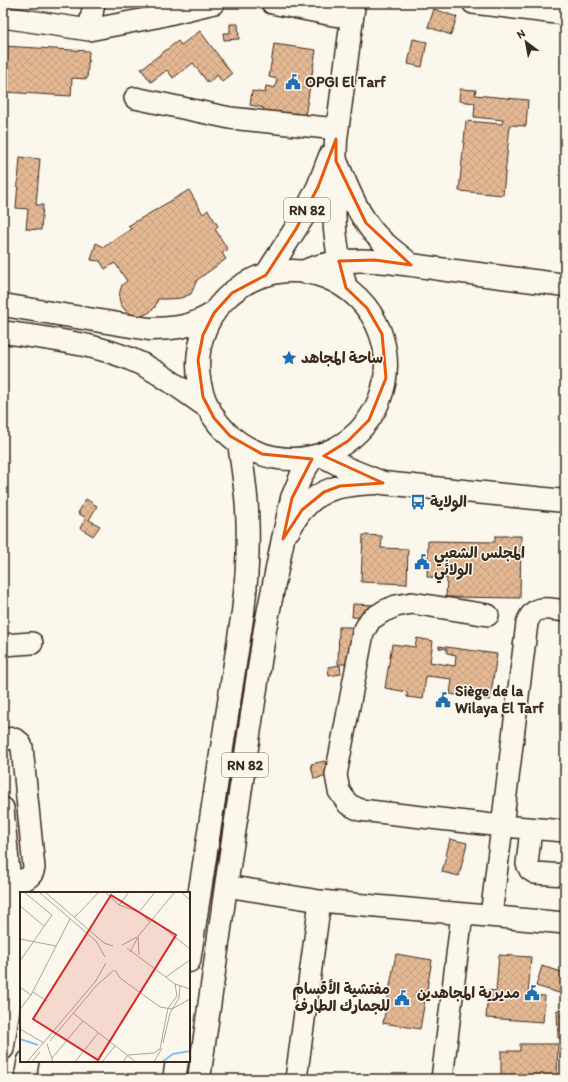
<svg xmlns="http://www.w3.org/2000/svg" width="568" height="1082" font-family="Itim,'Playpen Sans Arabic',sans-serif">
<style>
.building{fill:url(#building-cross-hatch);stroke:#3b2a1e}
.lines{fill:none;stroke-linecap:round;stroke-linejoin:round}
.minor-casing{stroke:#3b2a1e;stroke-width:24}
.major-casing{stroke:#3b2a1e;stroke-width:25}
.highway-casing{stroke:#3b2a1e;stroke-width:25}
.minor{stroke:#fbf7ec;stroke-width:21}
.major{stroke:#fbf7ec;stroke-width:22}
.highway{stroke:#fbf7ec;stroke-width:22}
.marked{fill:none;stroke:#e8590c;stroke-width:3;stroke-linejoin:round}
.labels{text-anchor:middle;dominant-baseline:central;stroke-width:3;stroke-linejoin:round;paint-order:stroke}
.shield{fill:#fbf7ec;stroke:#75685c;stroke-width:1}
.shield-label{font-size:14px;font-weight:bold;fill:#3b2a1e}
.poi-label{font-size:15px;font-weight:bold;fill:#3b2a1e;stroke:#fbf7ec;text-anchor:start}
.inset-river{fill:none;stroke:#92beeb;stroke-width:2}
.inset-road{fill:none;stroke:#aea59a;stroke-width:1}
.view{fill:#d62828;fill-opacity:0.15;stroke:#d62828;stroke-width:2}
.inset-edge{fill:none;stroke:#3b2a1e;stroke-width:2}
</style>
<defs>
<pattern id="building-cross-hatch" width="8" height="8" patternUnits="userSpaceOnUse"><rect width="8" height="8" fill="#e4b894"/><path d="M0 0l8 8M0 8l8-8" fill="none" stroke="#c49e7f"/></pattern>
</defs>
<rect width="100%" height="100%" fill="#fbf7ec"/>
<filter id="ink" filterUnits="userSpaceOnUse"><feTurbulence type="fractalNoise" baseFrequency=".025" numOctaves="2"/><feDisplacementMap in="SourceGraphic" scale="8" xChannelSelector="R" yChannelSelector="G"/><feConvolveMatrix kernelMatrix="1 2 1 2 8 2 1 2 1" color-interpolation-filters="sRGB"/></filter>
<g filter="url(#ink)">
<path class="building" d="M120,3H148V6H120Z
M434,9L457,17L451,35L428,27Z
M230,24H238L239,39L224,40L223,33H230Z
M200,31L232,74L222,82L217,75L208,83L193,63L173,78L167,70L151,82L141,69L178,41L181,45Z
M413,39L427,42L422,67L408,64Z
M274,44L316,50L304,122L262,116L264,108L250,105L252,91L265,93L266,86L275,88L277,79L269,77Z
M3,46L89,51L87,79L72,78L71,96L3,92Z
M460,89L476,90L475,95L528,100L526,126L510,125L503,195L459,191L466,121L502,124L503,120L474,117L475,103L459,101Z
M20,157L40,159L36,205H43L41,230L26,229L28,209L16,208Z
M189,190L203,214L208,210L218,226L215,229L228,250L222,253L226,259L197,280L191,294L181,298L168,299H158L155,307L150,312L144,315L137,316L131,314L125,310L121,305L119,298L120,291L122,285L127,281L115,263L105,269L100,261L91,260L96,243L104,247L131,229L128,226Z
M86,499L97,506L89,520L100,526L93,536L80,528L86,518L78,513Z
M363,535L382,536L381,548L408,549L407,584L361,582Z
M495,536H521L520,598L446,597L447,578L427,577L428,541L495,542Z
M353,604L377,605V618L352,617Z
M339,627H352L350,664H338Z
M417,638L433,641L430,662L455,666L456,655L447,653V649L439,648V646L497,654L490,700L450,694L452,679L426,676L423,699L407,697V692L385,688L392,644L415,647Z
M340,665L341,674L329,676L328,667Z
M325,761L328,776L314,779L311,764Z
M450,839L467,843L459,876L442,872Z
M396,954L432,960L420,1029L383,1023Z
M499,955L531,957L528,995L545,996L543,1022L486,1018L488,990L496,991Z
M542,966L565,973L559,993L536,986Z
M557,1010H565V1037L558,1038Z
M520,1044H558L557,1078L501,1077V1051H520Z"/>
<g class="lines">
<g class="minor-casing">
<path id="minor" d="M272,3L333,15L352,17
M473,3L565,14
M3,17L89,30L156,17L214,3
M89,30L94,3
M135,98L230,118L337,129
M488,615L412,603L396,606L384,611L370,620L363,633L336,775L339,791L348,804L360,810L502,826L565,831
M3,645L32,643
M3,740C11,737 19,738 22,747L34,868C32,881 20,880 10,882
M3,808L13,916L15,968L3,1049
M531,829L527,864L530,870L535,873L565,875
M226,886L320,901L565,923
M491,916L527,623C534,603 548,609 565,611
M25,1079L28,1061
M296,1079L320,901
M442,1079L462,914"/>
</g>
<g class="major-casing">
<path id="major" d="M266,275L303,217L318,187L330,156
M346,288L339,261L335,230L334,200L336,139L354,3"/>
</g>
<g class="highway-casing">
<path id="highway" d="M336,161C345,181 353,204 366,222C377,240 396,252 411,265
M198 365a94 94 0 1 1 188 0a94 94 0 1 1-188 0Z
M303,272C348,251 399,264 447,270C486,275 526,280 565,285
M3,305L149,329C175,329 192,327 214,313
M3,332C54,340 111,344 156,372C174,383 191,396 209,408
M321,455L346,468L383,483L565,501
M289,530C293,523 297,515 303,509C324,485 346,485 376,483
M189,961L243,612C247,578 249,544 247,510C246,488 242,465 239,443
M174,1079L177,1061
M199,1079L226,886L265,629L283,539L292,498L302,474L313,457"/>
</g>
<use href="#minor" class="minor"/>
<use href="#major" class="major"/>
<use href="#highway" class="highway"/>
</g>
</g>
<path class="marked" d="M336,139V161L366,223L411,265L375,260L339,261L346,288L367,308L382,334L386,378L369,420L348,441L324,456L383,483L340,486L324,492L302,510L283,539L292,498L312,459L262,454L230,436L214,418L203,397L198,360L203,335L214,313L232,293L266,275L296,229L318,187Z"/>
<defs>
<g id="civic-bare" transform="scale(1.2)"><path d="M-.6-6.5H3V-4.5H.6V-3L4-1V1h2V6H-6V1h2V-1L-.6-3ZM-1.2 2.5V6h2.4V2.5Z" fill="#1f6fb2" stroke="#fbf7ec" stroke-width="2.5" paint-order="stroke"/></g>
<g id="sight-bare" transform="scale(1.2)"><path d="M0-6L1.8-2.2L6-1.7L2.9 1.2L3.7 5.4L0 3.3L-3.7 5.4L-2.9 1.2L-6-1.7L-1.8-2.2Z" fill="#1f6fb2" stroke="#fbf7ec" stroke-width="2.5" paint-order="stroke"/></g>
<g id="bus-bare" transform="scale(1.2)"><path d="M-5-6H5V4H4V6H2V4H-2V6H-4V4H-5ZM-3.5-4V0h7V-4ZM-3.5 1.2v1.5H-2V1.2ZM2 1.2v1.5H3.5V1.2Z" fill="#1f6fb2" stroke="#fbf7ec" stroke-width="2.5" paint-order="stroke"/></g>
</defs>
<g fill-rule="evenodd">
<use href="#civic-bare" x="293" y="82"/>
<use href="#sight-bare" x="289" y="358"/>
<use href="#bus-bare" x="418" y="502"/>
<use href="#civic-bare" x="422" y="562"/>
<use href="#civic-bare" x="443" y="700"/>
<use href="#civic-bare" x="532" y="993"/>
<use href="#civic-bare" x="402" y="998"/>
</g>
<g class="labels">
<g class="shield">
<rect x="284" y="198" width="46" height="24" rx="3"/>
<rect x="222" y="753" width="46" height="24" rx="3"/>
</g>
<g class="shield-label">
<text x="307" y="210">RN 82</text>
<text x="245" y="765">RN 82</text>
</g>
<g class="poi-label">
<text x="305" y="82">OPGI El Tarf</text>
<text x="301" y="358">ساحة المجاهد</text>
<text x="430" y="502">الولاية</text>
<text x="434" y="553">المجلس الشعبي<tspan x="434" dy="17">الولائي</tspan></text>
<text x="455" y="691">Siège de la<tspan x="455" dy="17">Wilaya El Tarf</tspan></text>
<text x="390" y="989" text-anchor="end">مفتشية الأقسام<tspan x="390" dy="17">للجمارك الطارف</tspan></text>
<text x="520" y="993" text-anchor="end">مديرية المجاهدين</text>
</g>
</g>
<g transform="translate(20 892)">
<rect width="170" height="170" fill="#fbf7ec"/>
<path class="inset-river" d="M0,147L18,153M142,170L153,162L170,159"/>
<path class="inset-road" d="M19,0L76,49L85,65M25,0L84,51L93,54M85,0L99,13L119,20L130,30M161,0L170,8M99,13L109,0M0,14L24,34M119,20L135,0M55,25L79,0M132,27L170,57M118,45L119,63M0,47L36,54M102,53L117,45M107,56L155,92L170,97M110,60L119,43L155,0M0,69L32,23L4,0M95,78L100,86L140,115L152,117L170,107M146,85L170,68M0,95L11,103M13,100L27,109M0,117L11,103L50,27M53,121L116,170M0,137L24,151M30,149L76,94L94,78M143,151L150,121L159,106L160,94M27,152L33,170M32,166L63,129M7,170L75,90L86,71M12,170L20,160M55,170L78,141M82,170L95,154M103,170L108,163L134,161L140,157L148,116L157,104L155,92M134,170L142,156"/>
<path class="view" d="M91,3L156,43L78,168L13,127Z"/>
<rect width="170" height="170" class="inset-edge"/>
</g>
<rect width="568" height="1082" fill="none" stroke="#fbf7ec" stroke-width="16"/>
<rect x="8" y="8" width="552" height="1066" fill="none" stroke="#3b2a1e" stroke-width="1.5" filter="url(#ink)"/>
<g transform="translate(526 42) rotate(328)" stroke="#fbf7ec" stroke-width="3" paint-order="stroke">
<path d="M0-3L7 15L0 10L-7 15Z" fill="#3b2a1e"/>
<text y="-6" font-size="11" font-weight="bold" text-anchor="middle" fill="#3b2a1e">N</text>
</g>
</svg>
